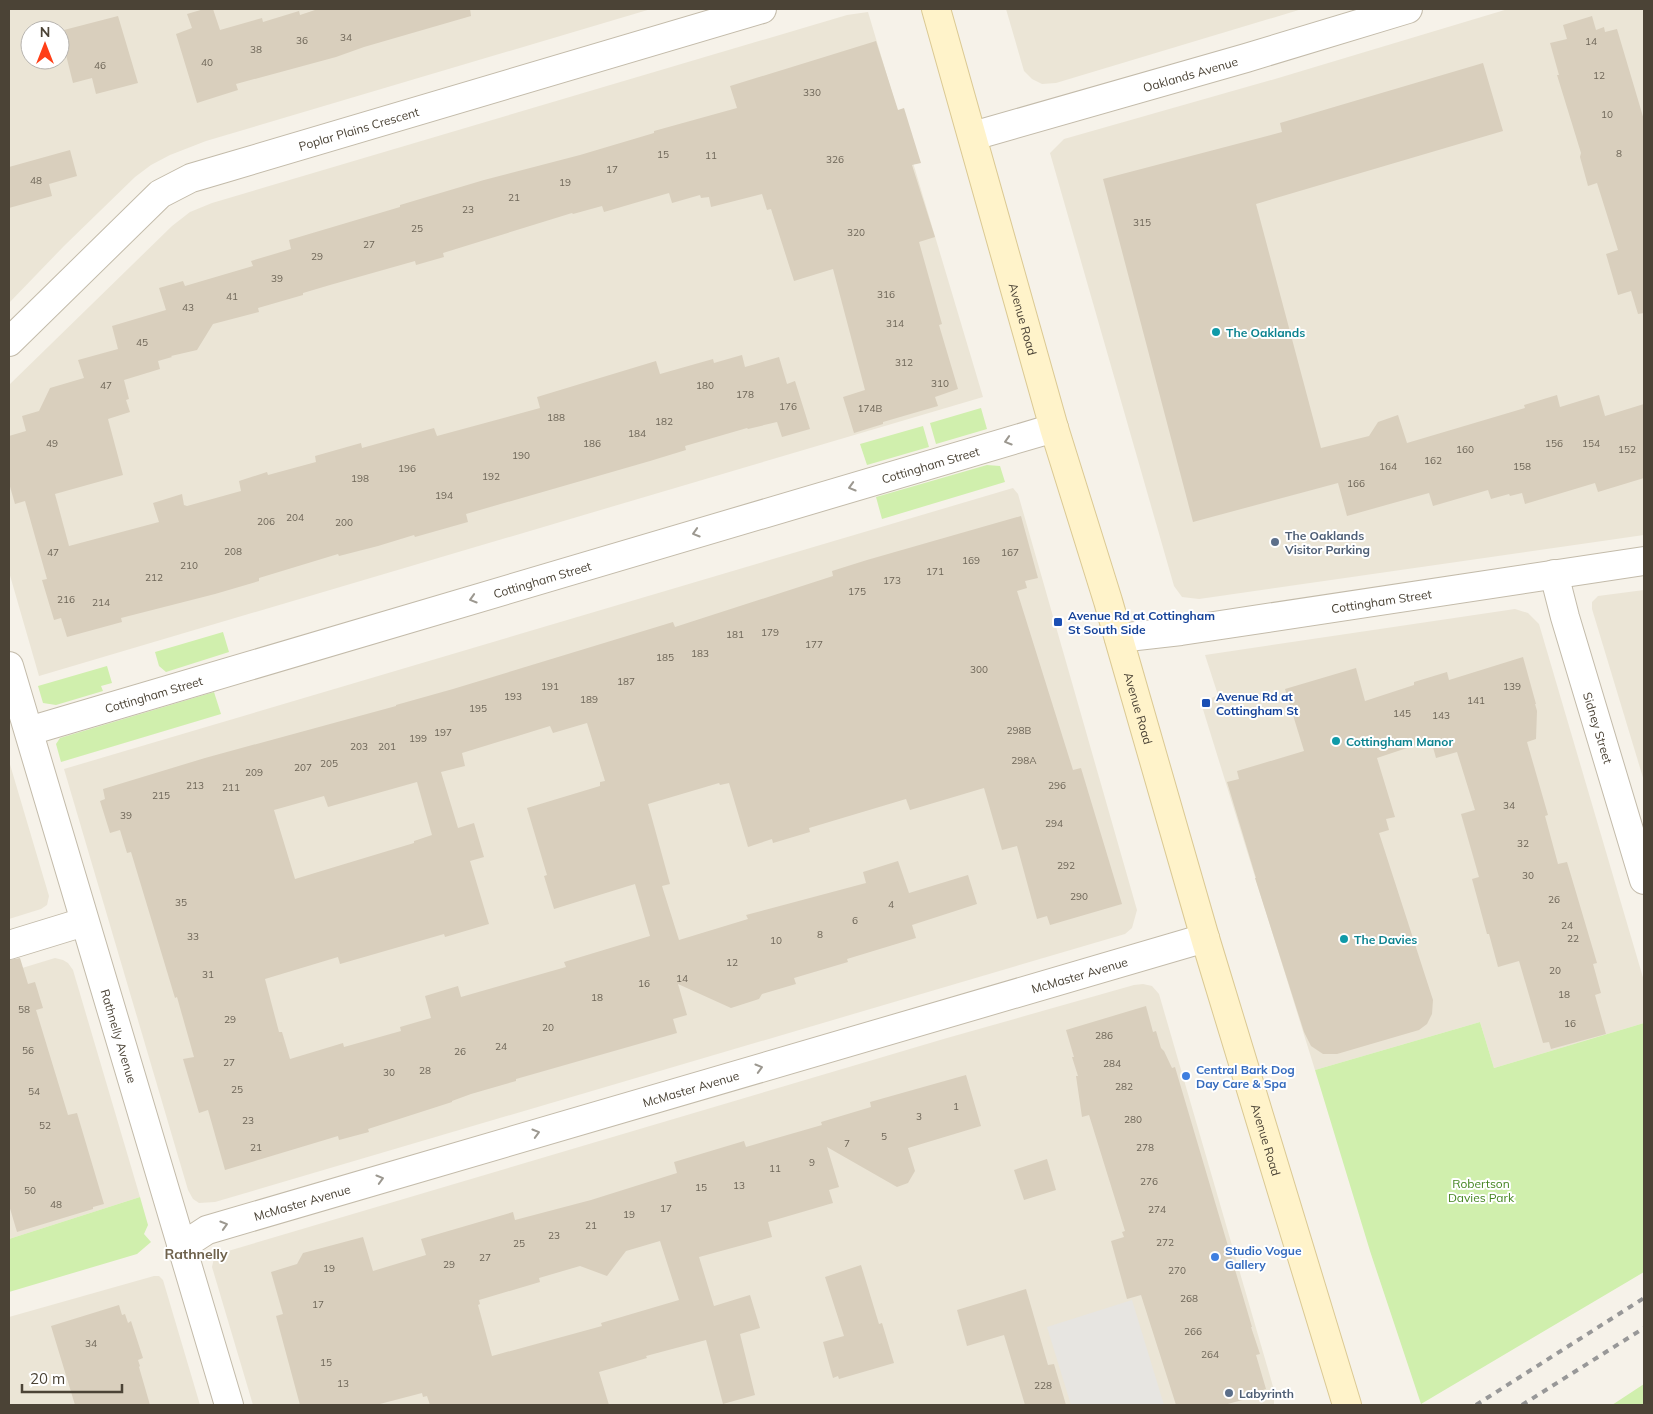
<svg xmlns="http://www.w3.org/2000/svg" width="1653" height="1414" font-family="Mulish,sans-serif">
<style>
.residential{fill:#ebe5d6;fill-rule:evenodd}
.green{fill:#d0efad}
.parking{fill:#e7e5e1}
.building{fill:#d9cfbd;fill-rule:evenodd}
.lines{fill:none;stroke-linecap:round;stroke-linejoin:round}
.street-casing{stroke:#c3bbaa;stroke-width:30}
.secondary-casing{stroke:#dbc993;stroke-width:30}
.street{stroke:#fff;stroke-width:28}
.secondary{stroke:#fff3ca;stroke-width:28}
.rail{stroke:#989898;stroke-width:4;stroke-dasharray:6 6;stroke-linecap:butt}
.oneway{stroke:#9c9890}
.culture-dot{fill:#0f9aa8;stroke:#fff;stroke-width:2}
.service-dot{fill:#5c6f8a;stroke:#fff;stroke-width:2}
.transit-dot{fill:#1a4fb4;stroke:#fff;stroke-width:2}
.shop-dot{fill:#3f7fe0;stroke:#fff;stroke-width:2}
.labels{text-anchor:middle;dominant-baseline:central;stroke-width:4;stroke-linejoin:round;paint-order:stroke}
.number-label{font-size:10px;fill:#6e6658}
.street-label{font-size:12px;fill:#4b4336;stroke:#fff}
.culture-label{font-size:12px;font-weight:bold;fill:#0d838f;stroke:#fff;text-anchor:start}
.service-label{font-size:12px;font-weight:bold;fill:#4e5e75;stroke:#fff;text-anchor:start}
.transit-label{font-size:12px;font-weight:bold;fill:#164399;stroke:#fff;text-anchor:start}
.shop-label{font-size:12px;font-weight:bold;fill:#366cbe;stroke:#fff;text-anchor:start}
.park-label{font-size:12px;fill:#448521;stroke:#fff}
.neighbourhood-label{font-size:14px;font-weight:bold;fill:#6f624c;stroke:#fff}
</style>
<rect width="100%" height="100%" fill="#f6f2e9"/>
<path class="residential" d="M9,9H651L206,141L170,155L151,165L135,177L64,246L9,303ZM30,30H60V60H30Z
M1006,9H1302L1056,83L1042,84L1032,79L1024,71Z
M1508,9H1644V535L1199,599L1182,597L1174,586L1050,153L1064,139L1275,79Z
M868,12L983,397L39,676L9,572V385L172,226L190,212L212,203L847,15Z
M1013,488L1018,494L1137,910L1132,928L1125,934L215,1202L199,1203L193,1199L188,1190L64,769Z
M1644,590V781L1592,609V602L1598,596Z
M1515,609L1528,613L1539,624L1644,981V1023L1494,1068L1480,1022L1315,1070L1201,703L1218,695L1205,655Z
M9,761L49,896L47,905L41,909L9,919Z
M55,958L63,960L68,963L73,970L140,1197L9,1239V972Z
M1143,984L1152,986L1159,994L1274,1390V1405H253L212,1267L214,1258L218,1254L947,1038L1134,985Z
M154,1276H159L163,1280L200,1405H9V1317Z"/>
<path class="green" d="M981,408L987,429L936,444L930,423Z
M923,426L929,447L867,465L860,444Z
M987,465L1000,466L1005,482L882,519L876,497Z
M223,632L229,652L166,672L159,666L155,652Z
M107,666L112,683L101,686L103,691L56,705L43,703L38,686Z
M214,692L221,714L61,762L56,744L60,738Z
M1480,1022L1494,1068L1644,1023V1272L1421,1404L1370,1251L1315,1070Z
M140,1197L148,1225L144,1234L151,1242L137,1254L9,1292V1239Z
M1644,1384V1405H1612Z"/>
<path class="parking" d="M1132,1300L1164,1405H1071L1047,1327Z"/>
<path class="building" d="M204,9H213L220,30L262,18L263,22L299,11L300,15L318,9H470L471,16L364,47L336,57L236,84L238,90L197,103L176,34L192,28L187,14Z
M118,16L138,83L96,94L92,78L73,83L60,31Z
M1592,16L1596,30L1604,27L1605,32L1617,29L1644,120V313L1638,314L1631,291L1618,295L1606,254L1618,250L1597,183L1588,186L1580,157L1581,153L1557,75H1559L1550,43L1567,39L1563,25Z
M876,41L898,110L904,108L921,163L912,165L935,237L919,242L942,324L939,325L958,389L935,397L938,406L883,422V424L854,433L843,397L865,390L833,269L794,281L771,209L767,210L762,194L711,207L709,197L701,198L700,195L672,203L669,193L604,212L602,206L573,214L572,213L443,253L444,257L416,265L415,261L330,285L303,293V295L258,308L259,312L213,324L197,350L171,356L172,357L158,361L160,369L124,380L129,399L126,400L130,412L108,419L123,475L55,494L69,546L159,522L153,503L182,494L184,505L187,506L241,491L239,481L267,472L268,475L316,462L315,456L361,443L362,448L434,428L437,436L540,408L537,397L656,361L660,374L713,359L714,363L742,355L745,367L779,357L787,384L795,381L810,429L782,437L777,422L748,429L747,428L685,446L686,450L650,461L466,514L468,522L415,537L414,535L378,546L339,556L338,554L259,578V581L215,594L121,618L122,622L67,637L61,618L54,620L42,580L47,579L25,501L15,504L9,483V436L26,431L22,416L39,411L50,388L84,378L78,360L118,349L112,326L166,310L159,288L183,281L185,286L253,266L251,261L291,249L289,240L400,207V205L484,180L580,155L654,133V131L737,108L730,86Z
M1483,63L1503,131L1256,204L1321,448L1369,436L1378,422L1398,415L1407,443L1525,408L1524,405L1557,395L1560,407L1599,395L1605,416L1644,404V478L1598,492L1595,483L1525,504L1522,493L1510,496L1509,494L1491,499L1488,490L1433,506L1429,493L1347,516L1338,483L1193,522L1103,179L1282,132L1280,123Z
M70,150L77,176L49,184L52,196L9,208V167Z
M1021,516L1038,578L1025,581L1027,588L1017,591L1073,770L1081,768L1122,904L1050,925L1047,916L1037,919L1017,846L1002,850L984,788L910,810L906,799L809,828L810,832L773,843L772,839L748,847L729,783L720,785L719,783L648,804L670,884L662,886L679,940L748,919L746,915L866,883L863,872L898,861L909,893L968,875L977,904L912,925L916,938L847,959L848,962L794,978L796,984L762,994L759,999L731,1008L678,984L687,1015L673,1019L677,1033L516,1079V1081L471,1094L452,1101V1102L368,1129L369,1132L339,1140L338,1136L225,1170L208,1110L199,1113L183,1059L194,1057L177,997L175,998L131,852L127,853L120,830L110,833L100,801L105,799L103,789L205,758L396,706V705L453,689L673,622L675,627L833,576L832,571L867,560ZM587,723L605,781L600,782V786L527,808L547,875L544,876L554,909L635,884L650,936L564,962L566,967L461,997L458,986L425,996L431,1018L400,1027L401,1031L344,1047L343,1043L290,1059L282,1032H279L265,979L338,957L340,964L444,934L445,937L489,924L470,861L484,857L474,823L458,828L441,772L465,766L462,753L550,726L553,733ZM417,782L432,835L414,841V843L295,879L274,810L324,796L328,807Z
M1523,657L1536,704H1535L1537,711L1536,739L1527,742L1548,815L1545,816L1558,864L1567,862L1597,963L1593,964L1601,993L1595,995L1606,1034L1551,1049L1549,1042L1543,1043L1519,961L1498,967L1489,934H1487L1472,879L1479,877L1461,814L1475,810L1457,752L1436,758L1431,740L1377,758L1395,817L1386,819L1389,830L1379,833L1433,1000L1432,1014L1427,1024L1419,1030L1337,1054H1323L1311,1046L1304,1032L1255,878H1256L1227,782L1239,779L1237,771L1304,751L1285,689L1356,668L1365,701L1414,685V682L1447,672L1449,680Z
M20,958L28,984L35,982L43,1008L36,1010L68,1115L77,1113L104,1204L93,1207V1209L17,1232L9,1205V960Z
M1146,1006L1153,1032L1156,1031L1161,1048L1164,1051L1172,1068L1175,1067L1252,1327H1251L1260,1354L1256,1355L1266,1389L1260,1391L1261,1395L1224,1405H1176L1141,1295L1127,1299L1111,1241L1124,1237L1122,1232L1125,1231L1089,1115L1082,1117L1076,1076H1078L1072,1057H1074L1066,1030Z
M966,1075L981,1126L908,1148L915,1171L908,1183L897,1187L827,1147L839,1187L829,1190L833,1203L768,1222L772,1237L699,1257L714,1306L750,1295L760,1328L740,1334L755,1395L723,1404L706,1340L646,1356L647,1358L599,1372L609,1405H430L427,1396L423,1397L422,1393L376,1405H300L276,1316L283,1314L271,1272L297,1264L303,1253L363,1237L373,1271L426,1255L421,1239L513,1212L515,1220L591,1200L677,1173L674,1162L744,1141L746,1147L822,1125L821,1122L871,1107L870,1102ZM660,1241L679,1300L601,1323L602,1326L492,1356L478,1305L480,1304L479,1300L540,1282L539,1278L580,1266L607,1276L626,1251Z
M1047,1159L1056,1190L1024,1200L1014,1170Z
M861,1265L879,1324L882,1323L894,1363L839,1379L838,1376L833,1378L823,1342L844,1336L825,1277Z
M1026,1289L1048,1365L1054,1364L1066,1405H1025L1004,1335L967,1346L957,1310Z
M119,1305L122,1315L125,1314L128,1323L131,1321L143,1358L138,1360L140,1366L139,1367L150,1405H75L51,1326Z"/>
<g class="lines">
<g class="street-casing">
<g id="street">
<path id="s1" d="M973,136L1246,58L1408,9"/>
<path id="s2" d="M9,342L160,194L191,178L225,168L762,9"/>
<path id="s3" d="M1554,574L1565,617L1644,880"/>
<path id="s4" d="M1119,638L1181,631L1644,561"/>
<path id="s5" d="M9,666L229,1405"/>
<path id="s6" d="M29,731L1054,428"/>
<path d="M9,945L84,922"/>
<path id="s7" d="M181,1247L207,1230L1205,938"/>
</g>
</g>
<g class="secondary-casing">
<g id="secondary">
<path id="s8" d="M936,9L1054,428L1108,601L1205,938L1347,1405"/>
</g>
</g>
<use href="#street" class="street"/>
<use href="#secondary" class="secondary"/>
<path class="rail" d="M1476,1405L1644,1298
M1522,1405L1644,1328"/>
</g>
<defs><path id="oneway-chevron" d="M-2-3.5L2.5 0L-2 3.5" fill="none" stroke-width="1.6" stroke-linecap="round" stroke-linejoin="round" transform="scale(1.25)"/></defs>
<g class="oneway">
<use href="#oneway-chevron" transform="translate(1008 441) rotate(163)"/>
<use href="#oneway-chevron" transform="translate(852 487) rotate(164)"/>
<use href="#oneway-chevron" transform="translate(696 533) rotate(163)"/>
<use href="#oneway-chevron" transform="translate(473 599) rotate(163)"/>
<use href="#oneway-chevron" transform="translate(759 1068) rotate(-16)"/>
<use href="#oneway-chevron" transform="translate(536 1133) rotate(-16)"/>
<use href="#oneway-chevron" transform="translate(380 1179) rotate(-16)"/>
<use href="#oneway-chevron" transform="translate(224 1225) rotate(-17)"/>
</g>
<g class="culture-dot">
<circle cx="1216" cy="332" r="5"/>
<circle cx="1336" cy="741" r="5"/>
<circle cx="1344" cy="939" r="5"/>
</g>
<g class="service-dot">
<circle cx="1275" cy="542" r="5"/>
<circle cx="1229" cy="1393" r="5"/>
</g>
<g class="transit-dot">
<rect x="1053" y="617" width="10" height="10" rx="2.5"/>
<rect x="1201" y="698" width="10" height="10" rx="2.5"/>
</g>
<g class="shop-dot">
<circle cx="1186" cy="1076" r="5"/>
<circle cx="1215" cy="1257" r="5"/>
</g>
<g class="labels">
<g class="number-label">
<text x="346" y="37">34</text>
<text x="302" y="40">36</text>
<text x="1591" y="41">14</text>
<text x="256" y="49">38</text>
<text x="207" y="62">40</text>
<text x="100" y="65">46</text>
<text x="1599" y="75">12</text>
<text x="812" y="92">330</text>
<text x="1607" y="114">10</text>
<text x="1619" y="153">8</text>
<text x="663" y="154">15</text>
<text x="711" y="155">11</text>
<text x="835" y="159">326</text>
<text x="612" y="169">17</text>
<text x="36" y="180">48</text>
<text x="565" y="182">19</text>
<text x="514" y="197">21</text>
<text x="468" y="209">23</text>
<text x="1142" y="222">315</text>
<text x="417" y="228">25</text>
<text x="856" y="232">320</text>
<text x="369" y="244">27</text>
<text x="317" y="256">29</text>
<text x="277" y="278">39</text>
<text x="886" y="294">316</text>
<text x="232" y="296">41</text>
<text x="188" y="307">43</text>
<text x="895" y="323">314</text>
<text x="142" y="342">45</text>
<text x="904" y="362">312</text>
<text x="940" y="383">310</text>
<text x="106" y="385">47</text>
<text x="705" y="385">180</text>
<text x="745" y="394">178</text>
<text x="788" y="406">176</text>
<text x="870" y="408">174B</text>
<text x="556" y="417">188</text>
<text x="664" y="421">182</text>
<text x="637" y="433">184</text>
<text x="52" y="443">49</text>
<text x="592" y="443">186</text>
<text x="1554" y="443">156</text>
<text x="1591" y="443">154</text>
<text x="1465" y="449">160</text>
<text x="1627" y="449">152</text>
<text x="521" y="455">190</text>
<text x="1433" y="460">162</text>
<text x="1388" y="466">164</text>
<text x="1522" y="466">158</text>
<text x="407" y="468">196</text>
<text x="491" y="476">192</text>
<text x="360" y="478">198</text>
<text x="1356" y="483">166</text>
<text x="444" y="495">194</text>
<text x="295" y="517">204</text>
<text x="266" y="521">206</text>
<text x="344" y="522">200</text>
<text x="233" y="551">208</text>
<text x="53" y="552">47</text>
<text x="1010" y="552">167</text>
<text x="971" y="560">169</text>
<text x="189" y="565">210</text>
<text x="935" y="571">171</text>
<text x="154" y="577">212</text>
<text x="892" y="580">173</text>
<text x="857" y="591">175</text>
<text x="66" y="599">216</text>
<text x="101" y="602">214</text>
<text x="770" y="632">179</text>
<text x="735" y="634">181</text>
<text x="814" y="644">177</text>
<text x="700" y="653">183</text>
<text x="665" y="657">185</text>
<text x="979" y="669">300</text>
<text x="626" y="681">187</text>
<text x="550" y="686">191</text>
<text x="1512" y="686">139</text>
<text x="513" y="696">193</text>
<text x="589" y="699">189</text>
<text x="1476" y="700">141</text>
<text x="478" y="708">195</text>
<text x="1402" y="713">145</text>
<text x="1441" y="715">143</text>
<text x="1019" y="730">298B</text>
<text x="443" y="732">197</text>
<text x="418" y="738">199</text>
<text x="359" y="746">203</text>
<text x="387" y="746">201</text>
<text x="1024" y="760">298A</text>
<text x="329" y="763">205</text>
<text x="303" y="767">207</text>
<text x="254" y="772">209</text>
<text x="195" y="785">213</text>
<text x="1057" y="785">296</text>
<text x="231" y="787">211</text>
<text x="161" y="795">215</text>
<text x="1509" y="805">34</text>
<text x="126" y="815">39</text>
<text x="1054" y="823">294</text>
<text x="1523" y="843">32</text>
<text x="1066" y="865">292</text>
<text x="1528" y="875">30</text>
<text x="1079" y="896">290</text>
<text x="1554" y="899">26</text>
<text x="181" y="902">35</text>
<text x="891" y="904">4</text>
<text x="855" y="920">6</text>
<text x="1567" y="925">24</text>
<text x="820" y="934">8</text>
<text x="193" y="936">33</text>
<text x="1573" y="938">22</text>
<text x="776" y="940">10</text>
<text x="732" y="962">12</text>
<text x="1555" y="970">20</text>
<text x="208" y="974">31</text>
<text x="682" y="978">14</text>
<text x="644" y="983">16</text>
<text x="1564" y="994">18</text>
<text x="597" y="997">18</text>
<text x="24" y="1009">58</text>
<text x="230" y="1019">29</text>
<text x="1570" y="1023">16</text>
<text x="548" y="1027">20</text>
<text x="1104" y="1035">286</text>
<text x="501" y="1046">24</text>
<text x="28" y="1050">56</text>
<text x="460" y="1051">26</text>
<text x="229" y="1062">27</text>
<text x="1112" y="1063">284</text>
<text x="425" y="1070">28</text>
<text x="389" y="1072">30</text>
<text x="1124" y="1086">282</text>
<text x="237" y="1089">25</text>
<text x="34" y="1091">54</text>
<text x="956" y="1106">1</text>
<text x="919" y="1116">3</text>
<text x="1133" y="1119">280</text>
<text x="248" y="1120">23</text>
<text x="45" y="1125">52</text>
<text x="884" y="1136">5</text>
<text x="847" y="1143">7</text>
<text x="256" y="1147">21</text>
<text x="1145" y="1147">278</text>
<text x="812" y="1162">9</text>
<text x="775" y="1168">11</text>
<text x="1149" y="1181">276</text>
<text x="739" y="1185">13</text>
<text x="701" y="1187">15</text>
<text x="30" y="1190">50</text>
<text x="56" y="1204">48</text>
<text x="666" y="1208">17</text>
<text x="1157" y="1209">274</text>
<text x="629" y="1214">19</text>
<text x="591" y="1225">21</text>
<text x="554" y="1235">23</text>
<text x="1165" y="1242">272</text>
<text x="519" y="1243">25</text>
<text x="485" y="1257">27</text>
<text x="449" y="1264">29</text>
<text x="329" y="1268">19</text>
<text x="1177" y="1270">270</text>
<text x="1189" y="1298">268</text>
<text x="318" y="1304">17</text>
<text x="1193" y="1331">266</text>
<text x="91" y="1343">34</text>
<text x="1210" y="1354">264</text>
<text x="326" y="1362">15</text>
<text x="343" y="1383">13</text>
<text x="1043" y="1385">228</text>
</g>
<g class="street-label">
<text stroke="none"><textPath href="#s1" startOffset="226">Oaklands Avenue</textPath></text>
<text stroke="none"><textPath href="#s2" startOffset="421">Poplar Plains Crescent</textPath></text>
<text stroke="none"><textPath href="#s8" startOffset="322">Avenue Road</textPath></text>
<text stroke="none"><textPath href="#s6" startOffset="940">Cottingham Street</textPath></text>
<text stroke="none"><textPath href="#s6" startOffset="535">Cottingham Street</textPath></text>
<text stroke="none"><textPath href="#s4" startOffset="265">Cottingham Street</textPath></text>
<text stroke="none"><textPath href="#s6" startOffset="130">Cottingham Street</textPath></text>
<text stroke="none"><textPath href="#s8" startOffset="728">Avenue Road</textPath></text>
<text stroke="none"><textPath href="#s3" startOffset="160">Sidney Street</textPath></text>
<text stroke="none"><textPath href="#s7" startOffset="940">McMaster Avenue</textPath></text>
<text stroke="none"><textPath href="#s5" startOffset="386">Rathnelly Avenue</textPath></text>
<text stroke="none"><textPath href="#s7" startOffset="535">McMaster Avenue</textPath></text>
<text stroke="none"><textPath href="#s8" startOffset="1178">Avenue Road</textPath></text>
<text stroke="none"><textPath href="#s7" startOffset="130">McMaster Avenue</textPath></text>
</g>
<g class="culture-label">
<text x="1226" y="332">The Oaklands</text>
<text x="1346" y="741">Cottingham Manor</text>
<text x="1354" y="939">The Davies</text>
</g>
<g class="service-label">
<text x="1285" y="535">The Oaklands<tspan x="1285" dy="14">Visitor Parking</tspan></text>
<text x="1239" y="1393">Labyrinth</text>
</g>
<g class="transit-label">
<text x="1068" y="615">Avenue Rd at Cottingham<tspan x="1068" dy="14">St South Side</tspan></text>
<text x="1216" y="696">Avenue Rd at<tspan x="1216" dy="14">Cottingham St</tspan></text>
</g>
<g class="shop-label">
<text x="1196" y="1069">Central Bark Dog<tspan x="1196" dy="14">Day Care &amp; Spa</tspan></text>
<text x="1225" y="1250">Studio Vogue<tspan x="1225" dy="14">Gallery</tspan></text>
</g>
<g class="park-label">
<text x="1481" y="1183">Robertson<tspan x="1481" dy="14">Davies Park</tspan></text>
</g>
<g class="neighbourhood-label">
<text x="196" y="1254">Rathnelly</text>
</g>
</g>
<rect width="1653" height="1414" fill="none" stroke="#4b4336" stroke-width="20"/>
<g transform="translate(45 45)"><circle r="24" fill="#ffffff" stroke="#b7b4af"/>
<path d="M0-4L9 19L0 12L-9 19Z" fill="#ff3f17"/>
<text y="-8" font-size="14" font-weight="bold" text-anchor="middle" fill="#4b4336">N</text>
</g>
<path d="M22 1384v8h100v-8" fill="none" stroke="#4b4336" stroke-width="2.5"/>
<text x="30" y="1384" font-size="15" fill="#4b4336" stroke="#ffffff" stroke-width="4" paint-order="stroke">20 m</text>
</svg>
